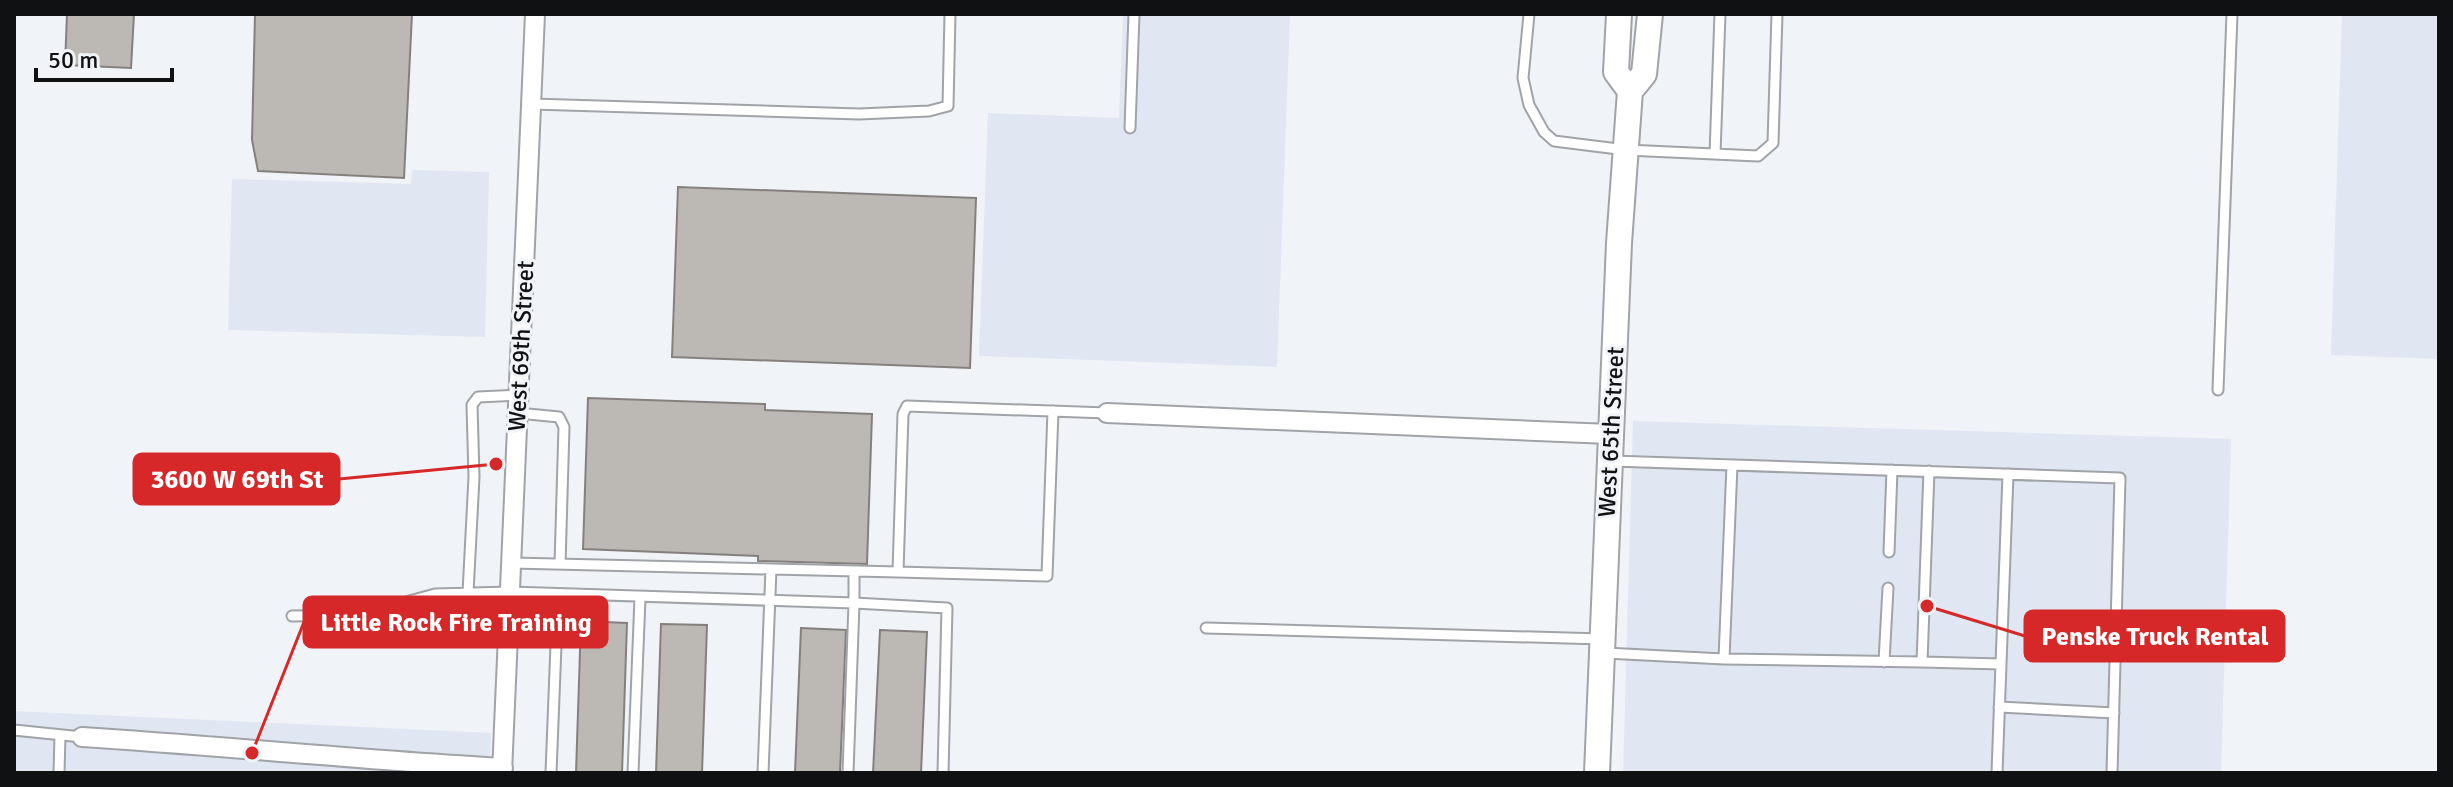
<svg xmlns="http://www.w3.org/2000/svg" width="2453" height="787" font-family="Signika,sans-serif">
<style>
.built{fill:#e0e7f2}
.building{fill:#bcb8b4;stroke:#85807d;stroke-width:2}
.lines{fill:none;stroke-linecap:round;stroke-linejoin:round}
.service-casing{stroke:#a0a3a7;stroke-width:13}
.minor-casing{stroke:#a0a3a7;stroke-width:22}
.secondary-casing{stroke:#a0a3a7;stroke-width:28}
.service{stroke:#fff;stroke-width:9}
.minor{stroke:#fff;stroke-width:18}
.secondary{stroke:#fff;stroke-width:24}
.labels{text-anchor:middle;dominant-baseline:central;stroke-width:6;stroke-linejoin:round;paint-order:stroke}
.street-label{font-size:24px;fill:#101113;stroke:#f0f3f8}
.leader{fill:none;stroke:#d62828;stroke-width:3}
.callout-dot{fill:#d62828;stroke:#f0f3f8;stroke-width:3}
.callout{fill:#d62828;stroke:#d62828;stroke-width:3}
.callout-label{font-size:26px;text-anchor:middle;font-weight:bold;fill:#fff}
</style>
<rect width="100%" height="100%" fill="#f0f3f8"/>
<path class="built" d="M1123,14H1290L1277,367L979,356L988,113L1119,118Z
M2342,14H2439V359L2331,355Z
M412,170L489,172L485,337L228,330L232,179L411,184Z
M1633,421L2231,439L2221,773H1623Z
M14,711L491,733L490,773H14Z"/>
<path class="building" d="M67,14H134L131,68L65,65Z
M255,14H412L404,178L258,171L252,140Z
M678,187L976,198L970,368L672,357Z
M588,398L765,404V410L872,414L867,564L758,561V556L583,549Z
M581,621L627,623L622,773H576Z
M661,624L707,625L702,773H656Z
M801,628L846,630L840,773H795Z
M880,630L927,632L921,773H873Z"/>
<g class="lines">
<g class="service-casing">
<path id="service" d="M1529,14L1523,78L1529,105L1544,132L1554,141L1626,150L1758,156L1773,143L1777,14
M532,104L859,114L929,111L948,106L950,14
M1130,128L1134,14
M1715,154L1720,14
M2218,390L2232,14
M1053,411L1047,576L898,572L903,414L907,406L1107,413
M518,413L559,417L564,427L560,564
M1612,461L2120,478L2112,773
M1929,471L1922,662L2001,664L1997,773
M1889,552L1892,470
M512,563L898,572
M854,572V603L947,608L943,773
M468,593L474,477L472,405L478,397L519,395
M292,616L358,615L435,594L510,592L854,603L848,773
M1206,628L1602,639
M1605,653L1724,659L1922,662
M1724,659L1732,465
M1884,662L1888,588
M2001,664L2008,474
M1999,707L2114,713
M14,730L82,737
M59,773L60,735
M551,773L558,594
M633,773L640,598
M763,773L771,569"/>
</g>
<g class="minor-casing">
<path id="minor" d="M1107,413L1610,434
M82,737C222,746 362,760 503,768
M502,773L535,14"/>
</g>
<g class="secondary-casing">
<path id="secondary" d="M1619,14L1616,72L1630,91
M1597,773L1619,243L1630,91L1644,74L1650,14"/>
</g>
<use href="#service" class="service"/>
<use href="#minor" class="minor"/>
<use href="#secondary" class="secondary"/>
</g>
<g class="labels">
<g class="street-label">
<text transform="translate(521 346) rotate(-87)">West 69th Street</text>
<text transform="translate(1611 432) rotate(-87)">West 65th Street</text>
</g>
</g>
<path class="leader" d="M496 464L339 479M252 753L304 622M1927 606L2025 636"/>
<g class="callout-dot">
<circle cx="496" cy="464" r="8"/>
<circle cx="252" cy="753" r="8"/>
<circle cx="1927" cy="606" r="8"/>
</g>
<g class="callout">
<rect x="134" y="454" width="205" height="50" rx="8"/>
<rect x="304" y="597" width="303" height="50" rx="8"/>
<rect x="2025" y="611" width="259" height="50" rx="8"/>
</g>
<g class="callout-label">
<text x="237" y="488">3600 W 69th St</text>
<text x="456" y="631">Little Rock Fire Training</text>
<text x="2155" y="645">Penske Truck Rental</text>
</g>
<rect width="2453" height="787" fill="none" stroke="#101113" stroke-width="32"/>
<path d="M36 68v12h136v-12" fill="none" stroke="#101113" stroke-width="4"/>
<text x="48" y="68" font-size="24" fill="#101113" stroke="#f0f3f8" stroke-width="6" paint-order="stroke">50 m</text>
</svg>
